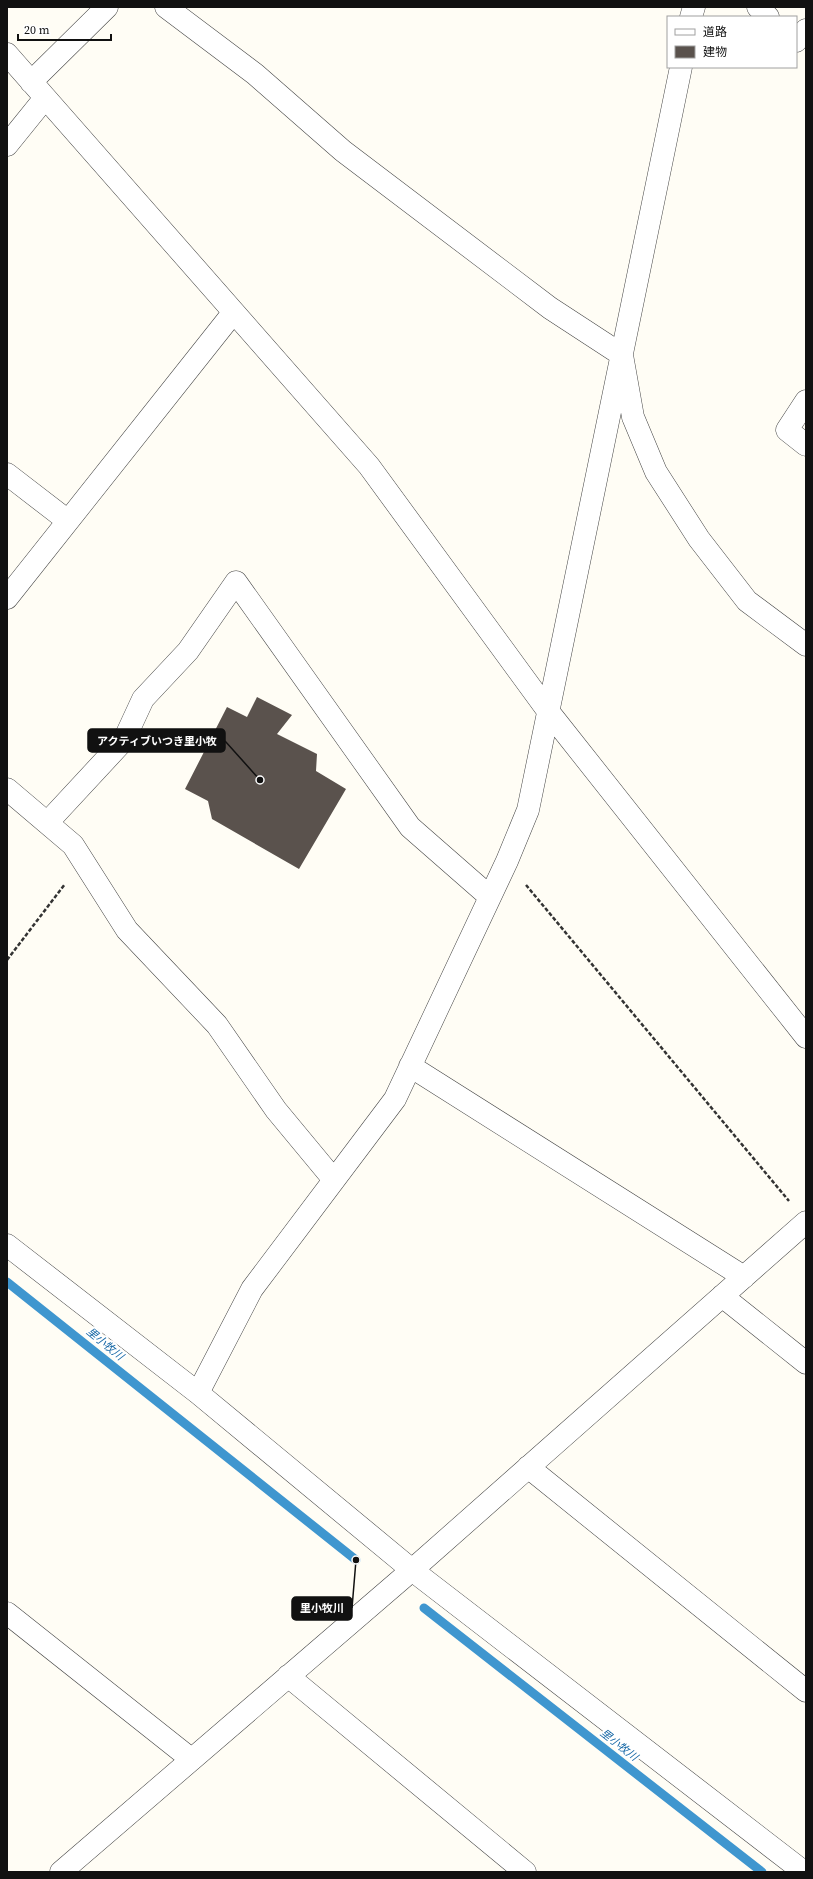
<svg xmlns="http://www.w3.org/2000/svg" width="813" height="1879" font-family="'Source Serif 4','Noto Sans JP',serif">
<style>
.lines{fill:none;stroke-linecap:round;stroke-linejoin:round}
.stream{stroke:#3f96cf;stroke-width:9}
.building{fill:#5a524d}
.minor-casing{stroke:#444;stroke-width:23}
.path{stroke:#333;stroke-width:2.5;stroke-dasharray:4 2;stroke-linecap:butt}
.minor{stroke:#fff;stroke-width:22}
.labels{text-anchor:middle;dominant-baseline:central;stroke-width:4;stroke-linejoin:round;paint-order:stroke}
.water-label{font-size:11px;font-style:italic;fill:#1768a6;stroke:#fff}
.leader{fill:none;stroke:#111;stroke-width:1.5}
.callout-dot{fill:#111;stroke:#fff;stroke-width:1.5}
.callout{fill:#111;stroke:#111;stroke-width:1.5}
.callout-label{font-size:11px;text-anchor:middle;font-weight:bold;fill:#fff}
</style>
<rect width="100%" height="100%" fill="#fffdf5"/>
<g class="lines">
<path class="stream" d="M7,1282L356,1560
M424,1608L762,1872"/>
</g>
<path class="building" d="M257,697L292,715L277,734L317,754L316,771L346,789L299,869L212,819L208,801L185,789L227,707L247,717Z"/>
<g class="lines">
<g class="minor-casing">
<path id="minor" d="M166,7L255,74L343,151L550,308L622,355L633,417L656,472L699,539L747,601L806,645
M758,7L768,17
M691,17L694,7
M796,41L806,30
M7,54L369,466L548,711L806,1037
M31,82L107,7
M7,145L45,98
M806,401L787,430L806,445
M7,474L68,521
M7,598L233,313
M7,789L73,845L127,930L217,1025L276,1110L334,1180
M47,823L124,740L143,699L188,651L236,582L410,827L490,897
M410,1066L744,1277
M7,1245L198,1393L412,1570L804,1872
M722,1296L806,1363
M198,1393L252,1289L395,1099L507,861L528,810L681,67
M528,1467L806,1691
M7,1613L191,1759
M288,1676L525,1872
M61,1872L412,1570L806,1222"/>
</g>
<path class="path" d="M526,885L789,1201
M7,960L65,884"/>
<use href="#minor" class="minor"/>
</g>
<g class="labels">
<g class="water-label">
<text transform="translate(105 1344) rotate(39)">里小牧川</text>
<text transform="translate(619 1745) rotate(38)">里小牧川</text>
</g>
</g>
<path class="leader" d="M260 780L225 741M356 1560L352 1608"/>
<g class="callout-dot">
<circle cx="260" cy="780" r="4"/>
<circle cx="356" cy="1560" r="4"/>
</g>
<g class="callout">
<rect x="88" y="729" width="137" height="23" rx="4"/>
<rect x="292" y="1597" width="60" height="23" rx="4"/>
</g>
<g class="callout-label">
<text x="157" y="745">アクティブいつき里小牧</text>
<text x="322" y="1612">里小牧川</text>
</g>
<rect width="813" height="1879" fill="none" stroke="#111111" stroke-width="16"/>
<rect x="667" y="16" width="130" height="52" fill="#ffffff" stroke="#a0a0a0"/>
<rect x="675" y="29" width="20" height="6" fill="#ffffff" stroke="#a0a0a0"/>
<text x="703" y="36" font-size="12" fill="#111111">道路</text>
<rect x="675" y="46" width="20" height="12" fill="#5a524d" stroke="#a0a0a0"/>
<text x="703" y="56" font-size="12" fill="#111111">建物</text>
<path d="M18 34v6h93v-6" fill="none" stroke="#111111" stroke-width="2"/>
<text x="24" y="34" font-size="12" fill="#111111" stroke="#ffffff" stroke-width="3" paint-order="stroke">20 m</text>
</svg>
